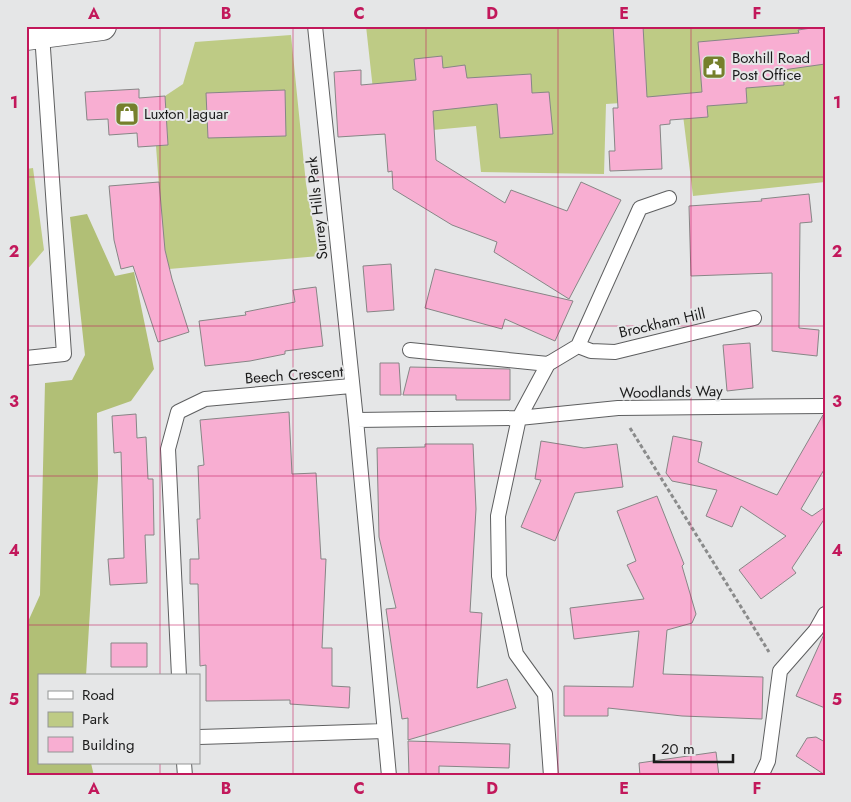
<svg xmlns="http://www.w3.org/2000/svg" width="851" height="802" font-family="Jost,sans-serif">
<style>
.green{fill:#becb85}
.forest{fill:#b1bf76}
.building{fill:#f8aed2;stroke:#878686}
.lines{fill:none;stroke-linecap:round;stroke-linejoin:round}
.lane-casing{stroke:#5e5f60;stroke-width:16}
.street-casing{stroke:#5e5f60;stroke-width:30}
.path{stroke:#8a8b8b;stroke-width:3;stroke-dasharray:4 2.5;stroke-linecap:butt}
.lane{stroke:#fff;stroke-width:14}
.street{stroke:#fff;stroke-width:28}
.grid{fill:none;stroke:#c2185b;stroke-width:1;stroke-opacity:0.55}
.labels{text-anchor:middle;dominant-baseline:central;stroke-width:4;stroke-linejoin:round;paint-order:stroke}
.poi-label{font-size:15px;fill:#1b1b1b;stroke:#e5e6e7;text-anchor:start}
.street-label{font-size:15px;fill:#1b1b1b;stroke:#e5e6e7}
.neatline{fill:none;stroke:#c2185b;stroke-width:2}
.grid-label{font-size:16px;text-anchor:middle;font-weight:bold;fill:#c2185b}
</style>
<rect width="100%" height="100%" fill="#e5e6e7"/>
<path class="green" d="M366,26H825V182L693,196L681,99L606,104L604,174L481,172L476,126L378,135Z
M291,35L306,184L319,256L169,269L163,240L156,146L168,145L165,96L183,84L195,42Z
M33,168L44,250L26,271V169Z"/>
<path class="forest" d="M87,214L115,276L134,272L154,369L131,401L97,413L98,478L86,676H39V763H91L94,776H26V626L40,595L45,383L72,380L85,355L70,217Z"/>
<path class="building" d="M613,26H643L647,97L702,92L698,42L799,33L798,30L825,26V64L783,70L784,85L746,88L747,103L707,106L708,117L670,120V124L660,125L662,169L610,171L609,151H615L613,108H618Z
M442,56L443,68L465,65L467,78L531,74L532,93L549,92L553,134L500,138L497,104L433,111L436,160L505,203L511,190L567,211L581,182L621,200L569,299L494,252L497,242L452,225L393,189L392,171L388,172L385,134L338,137L334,72L361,70V85L416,80L414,59Z
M139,89V98L165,96L168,145L138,147L137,133L109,135L108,119L87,120L85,92Z
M285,90L286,136L208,138L206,93Z
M159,182L165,250L172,279L189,332L158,342L133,266L121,269L114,240L109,186Z
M809,194L812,222L800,223L799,328L819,330L817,356L772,351V273L691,276L689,206L762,201L761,199Z
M391,264L394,310L367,312L363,266Z
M435,269L451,273L573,301L555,341L505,319L502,329L425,308Z
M316,287L323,346L285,351V354L250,361L205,366L199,321L246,315L245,312L295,302L293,290Z
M750,343L753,388L727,391L723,345Z
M380,363H399L401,395H380Z
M410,367L510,369V400H456V395H403Z
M289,412L292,474L316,473L321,559H326L322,648H332V686L350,687L349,708L290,704V700L206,701V665L200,666L198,584H190V559H199L197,519H200L198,466L204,465L200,420Z
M136,414L137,438L146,437L148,479H153L154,535H145L147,583L110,585L108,559L124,558L121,452L114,453L112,416Z
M823,415L825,468L801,509L812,516L825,507V518L792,568L796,573L761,599L739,570L786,536L741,506L732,527L706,516L717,490L672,481L666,473L673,436L702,442L698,462L777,495Z
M541,441L584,448L617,444L623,487L575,493L555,541L521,527L541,480L535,479Z
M425,444H473L476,509L470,612L482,613L477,688L507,679L516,708L408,740V718L402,719L386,609L396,608L379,537L377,448L425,447Z
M657,496L684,564L682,566L696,614L692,623L667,630L663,674L763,677L762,719L682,716L608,708V716H564V686L633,687L639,631L574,639L570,608L644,599L627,565L636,561L617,511Z
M825,632V708L796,696Z
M111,643H147V667H111Z
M816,737L825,742V775L796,756L807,738Z
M408,741L510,744L509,768L439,766V775L409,776Z
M716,752L719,776H640L639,763Z"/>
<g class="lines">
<g class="lane-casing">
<path id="lane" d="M315,26L356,420L389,776
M578,346L591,351L615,352L754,318
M410,350L548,364
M26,358L64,354L42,34
M356,420L519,418L618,408L825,406
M179,676L168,449L178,412L205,399L351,386
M199,737L384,731
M184,763L185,776
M551,776L545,694L516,654L499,576L498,516L519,418L548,364L578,346L640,208L669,198
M761,776L768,761L780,671L816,630L825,614"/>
</g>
<g class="street-casing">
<path id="street" d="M26,36L102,26"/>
</g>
<path class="path" d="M630,428L769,652"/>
<use href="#lane" class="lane"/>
<use href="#street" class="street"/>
</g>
<path class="grid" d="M160,26V676M293,26V776M426,26V776M558,26V776M691,26V776M26,177H825M26,326H825M26,476H825M26,625H825M160,763V776"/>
<defs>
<g id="civic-square" transform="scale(1.25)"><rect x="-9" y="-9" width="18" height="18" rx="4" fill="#75802c" stroke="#e5e6e7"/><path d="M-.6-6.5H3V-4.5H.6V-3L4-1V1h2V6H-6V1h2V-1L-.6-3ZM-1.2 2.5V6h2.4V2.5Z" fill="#fff"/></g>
<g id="shop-square" transform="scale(1.25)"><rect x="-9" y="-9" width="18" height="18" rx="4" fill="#75802c" stroke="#e5e6e7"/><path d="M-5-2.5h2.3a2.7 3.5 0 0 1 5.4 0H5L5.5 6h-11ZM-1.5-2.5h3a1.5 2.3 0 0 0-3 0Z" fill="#fff"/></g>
</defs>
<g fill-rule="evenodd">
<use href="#civic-square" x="714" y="67"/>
<use href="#shop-square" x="127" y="114"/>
</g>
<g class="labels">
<g class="poi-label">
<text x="732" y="58">Boxhill Road<tspan x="732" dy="17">Post Office</tspan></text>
<text x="144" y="114">Luxton Jaguar</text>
</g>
<g class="street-label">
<text transform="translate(317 208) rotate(-96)">Surrey Hills Park</text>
<text transform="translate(662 323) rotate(-13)">Brockham Hill</text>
<text transform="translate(294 375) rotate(-4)">Beech Crescent</text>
<text transform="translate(671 392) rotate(-1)">Woodlands Way</text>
</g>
</g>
<rect width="851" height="802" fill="none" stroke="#e5e6e7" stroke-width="55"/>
<rect x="38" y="674" width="162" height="90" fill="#e5e6e7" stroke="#949595"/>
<rect x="48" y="691" width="25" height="8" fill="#ffffff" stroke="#949595"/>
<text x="82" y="700" font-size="15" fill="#1b1b1b">Road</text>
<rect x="48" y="712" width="25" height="15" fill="#becb85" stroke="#949595"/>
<text x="82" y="724" font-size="15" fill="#1b1b1b">Park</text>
<rect x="48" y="737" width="25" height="15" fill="#f8aed2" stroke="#949595"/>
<text x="82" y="750" font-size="15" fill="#1b1b1b">Building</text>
<path d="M654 754v8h79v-8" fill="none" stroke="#1b1b1b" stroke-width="2.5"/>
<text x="661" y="754" font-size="15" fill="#1b1b1b" stroke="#e5e6e7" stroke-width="4" paint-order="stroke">20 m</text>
<rect x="28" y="28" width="796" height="746" class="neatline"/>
<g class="grid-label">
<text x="94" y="19">A</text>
<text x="226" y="19">B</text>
<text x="359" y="19">C</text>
<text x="492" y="19">D</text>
<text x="624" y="19">E</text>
<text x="757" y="19">F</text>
<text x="14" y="108">1</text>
<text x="837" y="108">1</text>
<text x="14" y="257">2</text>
<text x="837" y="257">2</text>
<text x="14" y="407">3</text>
<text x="837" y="407">3</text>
<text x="14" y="556">4</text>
<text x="837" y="556">4</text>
<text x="14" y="705">5</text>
<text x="837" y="705">5</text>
<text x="94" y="794">A</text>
<text x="226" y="794">B</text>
<text x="359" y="794">C</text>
<text x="492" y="794">D</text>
<text x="624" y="794">E</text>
<text x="757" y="794">F</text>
</g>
</svg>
